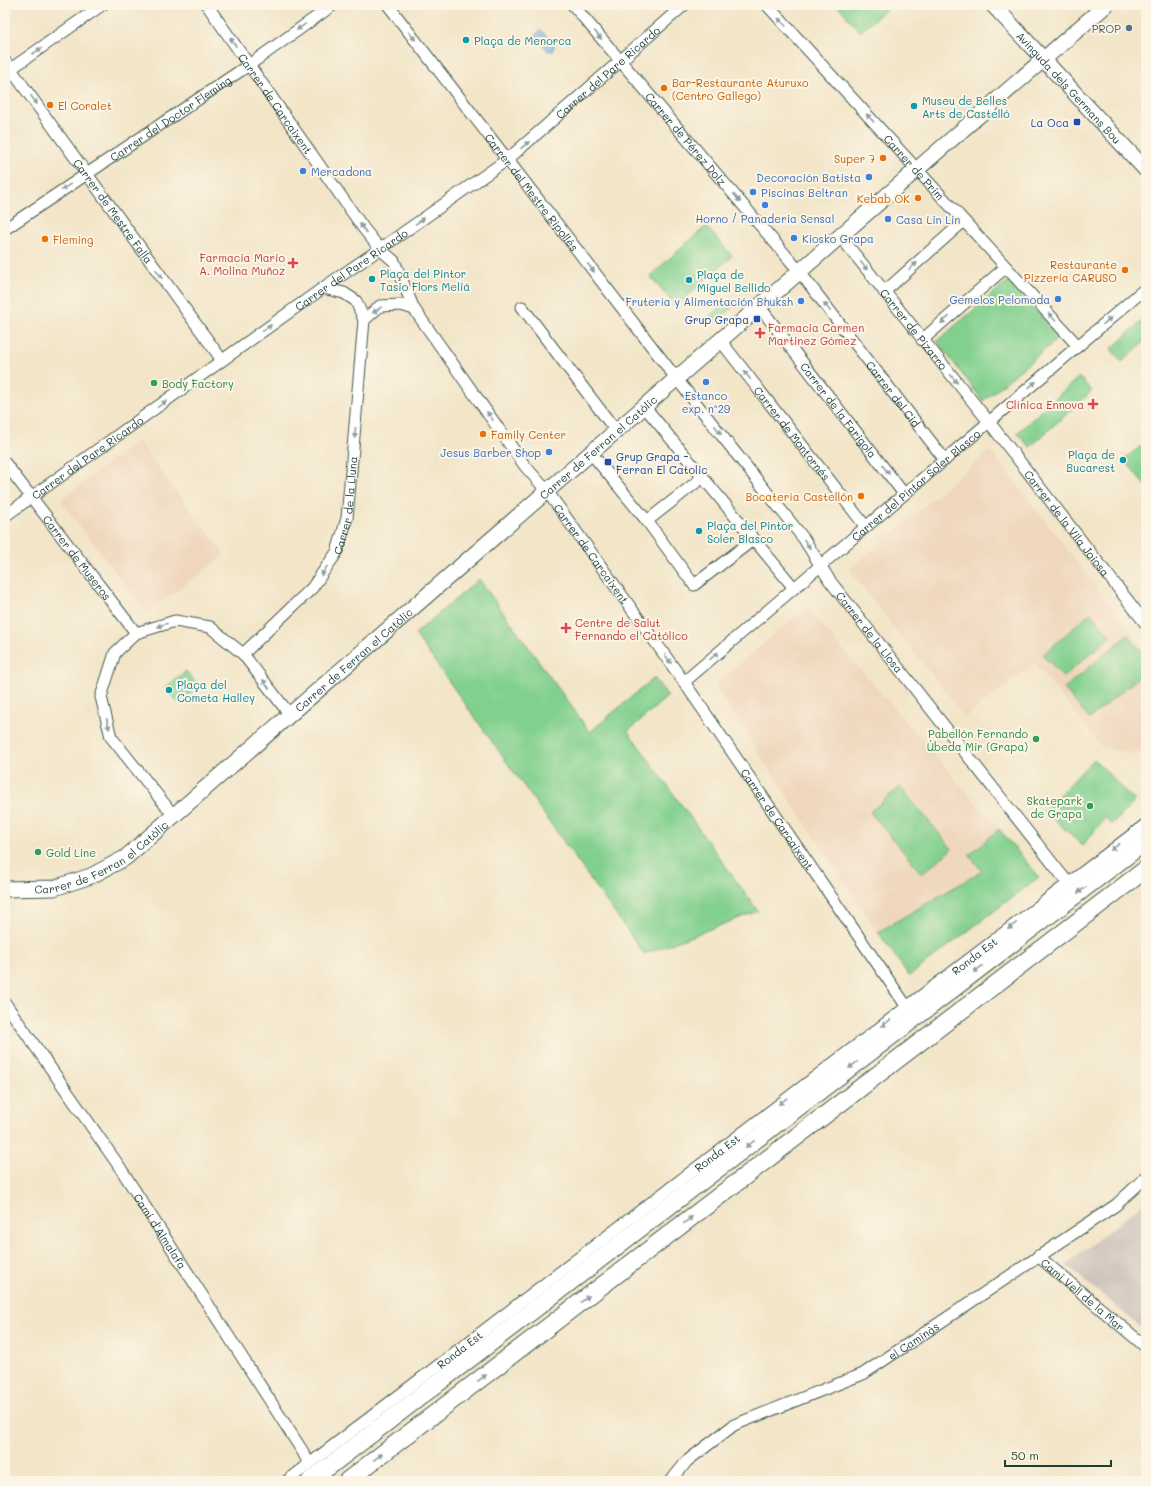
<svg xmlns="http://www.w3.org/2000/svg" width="1151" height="1486" font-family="Mali,sans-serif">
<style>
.built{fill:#efd6bc}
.industrial{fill:#cdc2b9}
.green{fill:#82d08e;stroke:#508661}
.water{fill:#80b3ec;stroke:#507890}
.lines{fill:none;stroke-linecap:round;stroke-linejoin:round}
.street-casing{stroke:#3f564a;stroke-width:13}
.secondary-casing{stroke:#3f564a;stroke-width:17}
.primary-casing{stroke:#3f564a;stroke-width:19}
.street{stroke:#fff;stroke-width:11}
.secondary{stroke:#fff;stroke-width:15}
.primary{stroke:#fff;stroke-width:17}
.oneway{fill:#8f9e9a}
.service-dot{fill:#5c6f8a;stroke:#fcf5e5;stroke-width:1.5}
.culture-dot{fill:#0f9aa8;stroke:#fcf5e5;stroke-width:1.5}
.food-dot{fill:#e8710a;stroke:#fcf5e5;stroke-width:1.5}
.transit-dot{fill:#1a4fb4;stroke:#fcf5e5;stroke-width:1.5}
.shop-dot{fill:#3f7fe0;stroke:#fcf5e5;stroke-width:1.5}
.health-dot{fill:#e0444e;stroke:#fcf5e5;stroke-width:1.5}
.leisure-dot{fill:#2e9e5b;stroke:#fcf5e5;stroke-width:1.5}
.labels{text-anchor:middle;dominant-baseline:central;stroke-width:4;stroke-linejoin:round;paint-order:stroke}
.service-label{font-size:11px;fill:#4e5e75;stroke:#fcf5e5;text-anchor:end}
.culture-label{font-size:11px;fill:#0d838f;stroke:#fcf5e5;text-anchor:start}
.street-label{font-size:11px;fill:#1f3d34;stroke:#fcf5e5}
.food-label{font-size:11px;fill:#c56008;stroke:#fcf5e5;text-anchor:start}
.transit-label{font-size:11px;fill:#164399;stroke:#fcf5e5;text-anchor:end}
.shop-label{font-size:11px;fill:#366cbe;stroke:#fcf5e5;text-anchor:start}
.health-label{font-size:11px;fill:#be3a42;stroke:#fcf5e5;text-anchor:end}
.leisure-label{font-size:11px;fill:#27864d;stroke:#fcf5e5;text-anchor:start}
</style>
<rect width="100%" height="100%" fill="#fcf5e5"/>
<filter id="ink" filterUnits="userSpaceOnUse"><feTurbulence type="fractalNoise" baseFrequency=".025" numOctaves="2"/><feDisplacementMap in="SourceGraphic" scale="8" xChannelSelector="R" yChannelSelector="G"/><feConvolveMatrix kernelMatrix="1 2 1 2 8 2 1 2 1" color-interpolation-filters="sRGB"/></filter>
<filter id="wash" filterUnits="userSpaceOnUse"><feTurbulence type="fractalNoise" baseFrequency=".012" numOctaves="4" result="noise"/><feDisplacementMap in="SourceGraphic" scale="16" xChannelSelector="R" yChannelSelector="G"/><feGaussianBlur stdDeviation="0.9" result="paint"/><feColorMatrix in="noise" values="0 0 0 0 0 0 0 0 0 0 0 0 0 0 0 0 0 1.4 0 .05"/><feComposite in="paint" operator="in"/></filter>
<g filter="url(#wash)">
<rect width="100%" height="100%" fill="#f2e5c8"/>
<path class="built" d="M138,441L225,555L147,613L60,500Z
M990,450L1146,651V748L1135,754L1102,747L1035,663L965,717L849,570Z
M806,607L999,829L969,855L982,870L878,932L714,686Z"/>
<path class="industrial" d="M1146,1201V1331L1066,1265Z"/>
<path class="green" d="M837,5H891L860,32Z
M706,226L732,256L676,306L650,276Z
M1008,281L1060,337L983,401L937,341Z
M726,302L732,308L716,322L711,324L709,321L710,316Z
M1143,320L1146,322V340L1122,362L1111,349Z
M1079,377L1092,391L1030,447L1017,433Z
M1141,446L1146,452V486L1124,459Z
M479,579L590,732L654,678L668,696L628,731L758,911L644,954L415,634Z
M1090,613L1111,636L1063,677L1043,655Z
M1128,635L1146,657V671L1089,719L1064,688Z
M186,671L195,682L190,687L193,691L183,700L182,699L177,702L165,688Z
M1094,759L1135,801L1120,817L1111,824L1105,818L1083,845L1044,811Z
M900,787L952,849L922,874L870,812Z
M999,829L1039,877L909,976L878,932L982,871L969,855Z"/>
<path class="water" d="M541,30L554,45L553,51H548L535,35Z"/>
</g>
<g filter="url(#ink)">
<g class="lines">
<g class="street-casing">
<g id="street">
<path id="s1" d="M207,5L364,229L380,249L394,261L414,309L525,466L547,491L684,682L907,1007"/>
<path id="s2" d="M388,5L676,378L804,539L830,581L1068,883"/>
<path id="s3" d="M573,5L799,271L945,460"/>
<path id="s4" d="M767,5L1078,346"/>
<path id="s5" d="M5,61L222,360"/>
<path d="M5,73L102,5"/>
<path id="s6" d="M5,229L249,65L333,5"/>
<path id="s7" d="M840,236L989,422L1146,624"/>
<path d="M323,288L344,293L356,301L364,320"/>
<path d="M884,292L964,221"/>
<path id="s8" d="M759,306L904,494"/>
<path d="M522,307L616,431"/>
<path id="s9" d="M720,340L866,527"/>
<path d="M922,340L1006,267"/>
<path d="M644,406L794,588"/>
<path d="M591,453L647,521"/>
<path id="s10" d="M5,463L136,633"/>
<path d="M703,477L647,521L694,585L754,539"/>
<path id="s11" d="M5,516L323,288L380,249L508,159L684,5"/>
<path id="s12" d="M243,654L312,588L337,552L347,518L364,320L380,306L401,305L414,309"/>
<path id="s13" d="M684,682L1146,288"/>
<path d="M174,816L111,737L101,697L115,653L136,633L175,621L210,627L243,654L290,715"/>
<path id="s14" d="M5,1003L119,1166L303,1452L309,1464"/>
<path id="s15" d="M1038,1256L1146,1347"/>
<path id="s16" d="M287,1481L1146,824"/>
<path id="s17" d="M671,1481L687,1461L734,1425L863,1374L1116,1205L1146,1177"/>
</g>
</g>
<g class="secondary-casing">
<g id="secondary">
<path id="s18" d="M993,5L1146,170"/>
<path id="s19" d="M5,889L54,888L91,876L125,858L1106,5"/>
</g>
</g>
<g class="primary-casing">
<path id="primary" d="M310,1481L1146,841
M347,1481L1146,869"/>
</g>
<use href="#street" class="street"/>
<use href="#secondary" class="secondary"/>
<use href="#primary" class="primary"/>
</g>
<defs><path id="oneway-solid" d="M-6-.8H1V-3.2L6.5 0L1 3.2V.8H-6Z"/></defs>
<g class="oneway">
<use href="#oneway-solid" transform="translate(782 22) rotate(-133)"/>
<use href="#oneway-solid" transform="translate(301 27) rotate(145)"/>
<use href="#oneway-solid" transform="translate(598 35) rotate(50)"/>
<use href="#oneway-solid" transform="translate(412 36) rotate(52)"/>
<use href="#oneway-solid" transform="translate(233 42) rotate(-125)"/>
<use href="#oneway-solid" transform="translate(37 51) rotate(-35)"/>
<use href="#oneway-solid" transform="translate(34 100) rotate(54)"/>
<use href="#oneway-solid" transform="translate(870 118) rotate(-133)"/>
<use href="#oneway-solid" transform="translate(525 145) rotate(-41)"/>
<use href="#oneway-solid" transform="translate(66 187) rotate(146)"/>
<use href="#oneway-solid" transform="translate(737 198) rotate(49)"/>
<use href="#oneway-solid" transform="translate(420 221) rotate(-35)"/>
<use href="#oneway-solid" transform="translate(363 228) rotate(-126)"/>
<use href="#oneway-solid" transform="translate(864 266) rotate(52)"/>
<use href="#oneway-solid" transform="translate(913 266) rotate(-42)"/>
<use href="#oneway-solid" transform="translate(591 268) rotate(52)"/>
<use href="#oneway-solid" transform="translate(159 274) rotate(54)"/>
<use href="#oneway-solid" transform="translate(827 307) rotate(-128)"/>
<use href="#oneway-solid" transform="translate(377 310) rotate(145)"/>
<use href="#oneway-solid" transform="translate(1052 317) rotate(-132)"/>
<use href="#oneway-solid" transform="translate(945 320) rotate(139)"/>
<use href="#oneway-solid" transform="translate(1107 321) rotate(-41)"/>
<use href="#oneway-solid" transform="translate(267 328) rotate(-36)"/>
<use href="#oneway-solid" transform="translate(747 375) rotate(-128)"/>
<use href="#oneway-solid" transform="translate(954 379) rotate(51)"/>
<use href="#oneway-solid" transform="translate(1032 385) rotate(-40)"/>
<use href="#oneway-solid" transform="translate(162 404) rotate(-36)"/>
<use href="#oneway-solid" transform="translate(490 416) rotate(-125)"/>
<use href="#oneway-solid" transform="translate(718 430) rotate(52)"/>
<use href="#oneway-solid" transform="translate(355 433) rotate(95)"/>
<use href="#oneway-solid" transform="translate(886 470) rotate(52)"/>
<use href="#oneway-solid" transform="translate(807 544) rotate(56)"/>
<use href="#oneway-solid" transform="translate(324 571) rotate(123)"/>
<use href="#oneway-solid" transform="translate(162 625) rotate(162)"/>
<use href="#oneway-solid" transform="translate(714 656) rotate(-40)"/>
<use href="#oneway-solid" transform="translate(668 659) rotate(54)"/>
<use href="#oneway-solid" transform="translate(266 684) rotate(-127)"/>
<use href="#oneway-solid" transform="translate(108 724) rotate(76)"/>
<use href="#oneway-solid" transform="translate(1115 847) rotate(143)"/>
<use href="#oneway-solid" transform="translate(1082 890) rotate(143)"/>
<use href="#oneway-solid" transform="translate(1012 926) rotate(143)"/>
<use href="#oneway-solid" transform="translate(978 969) rotate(143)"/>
<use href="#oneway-solid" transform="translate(886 1023) rotate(143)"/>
<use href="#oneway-solid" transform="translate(853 1065) rotate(143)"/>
<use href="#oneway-solid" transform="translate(783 1101) rotate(143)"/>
<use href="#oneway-solid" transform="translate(750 1144) rotate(143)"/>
<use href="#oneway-solid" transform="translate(688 1220) rotate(-37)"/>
<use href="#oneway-solid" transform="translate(585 1299) rotate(-37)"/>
<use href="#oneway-solid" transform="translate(482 1378) rotate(-37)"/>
<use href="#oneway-solid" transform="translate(378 1457) rotate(-37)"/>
</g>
</g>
<circle class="service-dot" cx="1129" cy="28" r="4"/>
<g class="culture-dot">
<circle cx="466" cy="40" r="4"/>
<circle cx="914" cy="106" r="4"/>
<circle cx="372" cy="279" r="4"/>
<circle cx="689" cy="280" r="4"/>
<circle cx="1123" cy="460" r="4"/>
<circle cx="699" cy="531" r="4"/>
<circle cx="169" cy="690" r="4"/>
</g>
<g class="food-dot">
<circle cx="664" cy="88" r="4"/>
<circle cx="50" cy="105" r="4"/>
<circle cx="883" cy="158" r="4"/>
<circle cx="918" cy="198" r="4"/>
<circle cx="45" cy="239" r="4"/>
<circle cx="1125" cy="270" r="4"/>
<circle cx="483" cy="434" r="4"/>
<circle cx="861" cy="496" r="4"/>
</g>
<g class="transit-dot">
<rect x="1073" y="118" width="8" height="8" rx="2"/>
<rect x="753" y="315" width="8" height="8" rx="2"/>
<rect x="604" y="458" width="8" height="8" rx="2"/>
</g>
<g class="shop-dot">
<circle cx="303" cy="171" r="4"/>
<circle cx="869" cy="177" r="4"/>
<circle cx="753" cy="192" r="4"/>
<circle cx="765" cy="205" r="4"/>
<circle cx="888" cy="219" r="4"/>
<circle cx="794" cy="238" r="4"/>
<circle cx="1058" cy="299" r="4"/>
<circle cx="801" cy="301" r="4"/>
<circle cx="706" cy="382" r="4"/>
<circle cx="549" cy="452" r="4"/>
</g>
<g class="health-dot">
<path d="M291 257h4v4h4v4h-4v4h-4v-4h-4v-4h4z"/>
<path d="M758 327h4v4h4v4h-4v4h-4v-4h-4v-4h4z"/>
<path d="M1091 398h4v4h4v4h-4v4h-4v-4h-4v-4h4z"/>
<path d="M564 622h4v4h4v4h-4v4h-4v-4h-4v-4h4z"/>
</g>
<g class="leisure-dot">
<circle cx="154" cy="383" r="4"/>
<circle cx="1036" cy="739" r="4"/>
<circle cx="1090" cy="806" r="4"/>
<circle cx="38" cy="852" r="4"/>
</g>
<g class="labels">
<g class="service-label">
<text x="1121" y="28">PROP</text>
</g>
<g class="culture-label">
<text x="474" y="40">Plaça de Menorca</text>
<text x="922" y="100">Museu de Belles<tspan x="922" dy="13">Arts de Castelló</tspan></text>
<text x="380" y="273">Plaça del Pintor<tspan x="380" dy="13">Tasio Flors Meliá</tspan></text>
<text x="697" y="274">Plaça de<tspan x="697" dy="13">Miguel Bellido</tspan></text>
<text x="1115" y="454" text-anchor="end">Plaça de<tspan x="1115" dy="13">Bucarest</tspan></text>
<text x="707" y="525">Plaça del Pintor<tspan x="707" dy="13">Soler Blasco</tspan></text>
<text x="177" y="684">Plaça del<tspan x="177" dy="13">Cometa Halley</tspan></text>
</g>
<g class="street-label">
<text stroke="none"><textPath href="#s11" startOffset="749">Carrer del Pare Ricardo</textPath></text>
<text stroke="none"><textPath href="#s18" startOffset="112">Avinguda dels Germans Bou</textPath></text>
<text stroke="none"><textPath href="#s1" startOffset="120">Carrer de Carcaixent</textPath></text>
<text stroke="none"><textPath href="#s6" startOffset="199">Carrer del Doctor Fleming</textPath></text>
<text stroke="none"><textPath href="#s3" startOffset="175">Carrer de Pérez Dolz</textPath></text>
<text stroke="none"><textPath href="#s4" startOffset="219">Carrer de Prim</textPath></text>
<text stroke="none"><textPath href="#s2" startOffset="236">Carrer del Mestre Ripollés</textPath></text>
<text stroke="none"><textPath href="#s5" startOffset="185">Carrer de Mestre Falla</textPath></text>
<text stroke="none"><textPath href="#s11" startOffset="425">Carrer del Pare Ricardo</textPath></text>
<text stroke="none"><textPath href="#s7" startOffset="119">Carrer de Pizarro</textPath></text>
<text stroke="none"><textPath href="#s3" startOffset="504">Carrer del Cid</textPath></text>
<text stroke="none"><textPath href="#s8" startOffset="131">Carrer de la Farigola</textPath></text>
<text stroke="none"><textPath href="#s9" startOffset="118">Carrer de Montornés</textPath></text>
<text stroke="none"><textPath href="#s19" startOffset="753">Carrer de Ferran el Catòlic</textPath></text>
<text stroke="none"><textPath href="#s11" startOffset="101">Carrer del Pare Ricardo</textPath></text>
<text stroke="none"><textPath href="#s13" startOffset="304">Carrer del Pintor Soler Blasco</textPath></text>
<text stroke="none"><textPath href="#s12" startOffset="187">Carrer de la Lluna</textPath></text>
<text stroke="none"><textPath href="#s7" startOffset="366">Carrer de la Vila Joiosa</textPath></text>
<text stroke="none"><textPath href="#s1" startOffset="672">Carrer de Carcaixent</textPath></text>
<text stroke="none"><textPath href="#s10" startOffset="119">Carrer de Museros</textPath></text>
<text stroke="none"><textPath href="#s2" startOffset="791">Carrer de la Llosa</textPath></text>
<text stroke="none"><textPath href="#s19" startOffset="429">Carrer de Ferran el Catòlic</textPath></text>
<text stroke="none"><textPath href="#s1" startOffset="996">Carrer de Carcaixent</textPath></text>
<text stroke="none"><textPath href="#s19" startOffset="105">Carrer de Ferran el Catòlic</textPath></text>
<text stroke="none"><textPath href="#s16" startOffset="865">Ronda Est</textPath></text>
<text stroke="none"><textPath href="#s16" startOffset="541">Ronda Est</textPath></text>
<text stroke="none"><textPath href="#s14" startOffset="276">Camí d'Almalafa</textPath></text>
<text stroke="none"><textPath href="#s15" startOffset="59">Camí Vell de la Mar</textPath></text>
<text stroke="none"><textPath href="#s17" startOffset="284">el Caminàs</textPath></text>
<text stroke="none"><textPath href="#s16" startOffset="217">Ronda Est</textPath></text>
</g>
<g class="food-label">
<text x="672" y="82">Bar-Restaurante Aturuxo<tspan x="672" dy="13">(Centro Gallego)</tspan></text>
<text x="58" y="105">El Coralet</text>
<text x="875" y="158" text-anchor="end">Super 7</text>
<text x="910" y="198" text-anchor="end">Kebab OK</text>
<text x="53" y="239">Fleming</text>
<text x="1117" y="264" text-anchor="end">Restaurante<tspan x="1117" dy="13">Pizzería CARUSO</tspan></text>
<text x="491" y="434">Family Center</text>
<text x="853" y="496" text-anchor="end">Bocatería Castellón</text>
</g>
<g class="transit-label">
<text x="1069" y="122">La Oca</text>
<text x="749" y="319">Grup Grapa</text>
<text x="616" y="456" text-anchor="start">Grup Grapa -<tspan x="616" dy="13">Ferran El Catolic</tspan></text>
</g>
<g class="shop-label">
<text x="311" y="171">Mercadona</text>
<text x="861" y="177" text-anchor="end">Decoración Batista</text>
<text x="761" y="192">Piscinas Beltran</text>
<text x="765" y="218" text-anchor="middle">Horno / Panaderia Sensal</text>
<text x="896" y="219">Casa Lin Lin</text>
<text x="802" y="238">Kiosko Grapa</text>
<text x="1050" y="299" text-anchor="end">Gemelos Pelomoda</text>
<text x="793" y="301" text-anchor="end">Frutería y Alimentación Bhuksh</text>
<text x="706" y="395" text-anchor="middle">Estanco<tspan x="706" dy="13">exp. nº29</tspan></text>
<text x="541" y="452" text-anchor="end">Jesus Barber Shop</text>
</g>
<g class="health-label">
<text x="285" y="257">Farmacia Mario<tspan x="285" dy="13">A. Molina Muñoz</tspan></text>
<text x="768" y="327" text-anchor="start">Farmacia Carmen<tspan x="768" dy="13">Martinez Gómez</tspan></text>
<text x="1084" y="404">Clínica Ennova</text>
<text x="575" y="622" text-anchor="start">Centre de Salut<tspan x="575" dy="13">Fernando el Católico</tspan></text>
</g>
<g class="leisure-label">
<text x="162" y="383">Body Factory</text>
<text x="1028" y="733" text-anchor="end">Pabellón Fernando<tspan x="1028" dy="13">Úbeda Mir (Grapa)</tspan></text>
<text x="1082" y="800" text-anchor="end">Skatepark<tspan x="1082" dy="13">de Grapa</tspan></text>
<text x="46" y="852">Gold Line</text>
</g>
</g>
<rect width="1151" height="1486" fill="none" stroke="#fcf5e5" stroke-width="20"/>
<path d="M1005 1460v6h106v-6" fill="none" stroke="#1f3d34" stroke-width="2"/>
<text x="1011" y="1460" font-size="12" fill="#1f3d34" stroke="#fcf5e5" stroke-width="3" paint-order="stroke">50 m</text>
</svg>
